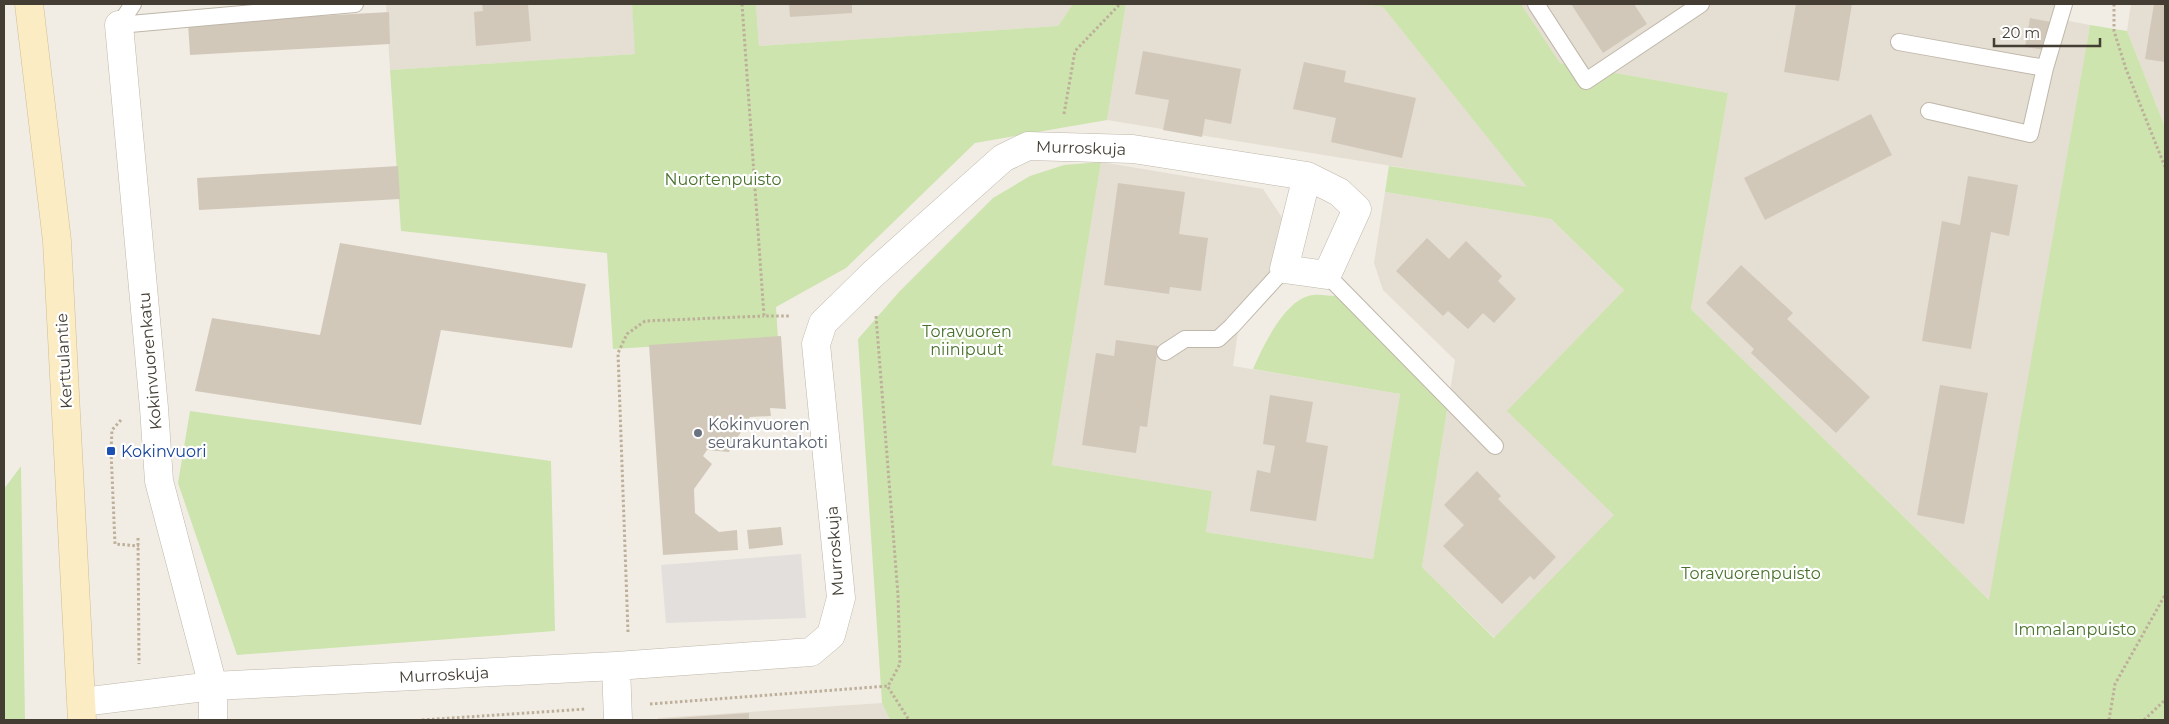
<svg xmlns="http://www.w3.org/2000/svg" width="2169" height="724" font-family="Montserrat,sans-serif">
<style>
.residential{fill:#e5ded2}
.green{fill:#cde4ae}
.parking{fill:#e2dfdc}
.building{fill:#d2c8ba}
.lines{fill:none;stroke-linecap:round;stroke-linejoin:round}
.lane-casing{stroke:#bfb7aa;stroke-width:18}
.street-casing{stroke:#bfb7aa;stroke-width:29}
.secondary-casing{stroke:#cfbe95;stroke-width:29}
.path{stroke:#bdaf99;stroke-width:3;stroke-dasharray:2.5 2.5;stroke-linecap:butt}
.lane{stroke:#fff;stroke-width:16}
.street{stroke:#fff;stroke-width:28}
.secondary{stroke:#fcecc3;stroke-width:28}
.worship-dot{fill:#6b7280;stroke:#fff;stroke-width:2}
.transit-dot{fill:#1a4fb4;stroke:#fff;stroke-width:2}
.labels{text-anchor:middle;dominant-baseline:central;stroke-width:4.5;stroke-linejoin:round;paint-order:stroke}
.street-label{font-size:16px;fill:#433d34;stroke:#fff}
.park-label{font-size:16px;fill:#48712b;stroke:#fff}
.worship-label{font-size:16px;fill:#5b616d;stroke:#fff;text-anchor:start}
.transit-label{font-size:16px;fill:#164399;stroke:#fff;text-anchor:start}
</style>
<rect width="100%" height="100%" fill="#f1ede4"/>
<path class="residential" d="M386,4H632L636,54L390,70Z
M756,4H1073L1058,26L759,46Z
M1126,4H1361L1383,7L1528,188L1107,120Z
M1521,4H2067L2064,20L2090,25L1990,601L1691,309L1728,93L1560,63Z
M2131,4H2165V127L2127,31Z
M1101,162L1263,189L1283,219L1275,272L1239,325L1233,366L1400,394L1373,559L1206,532L1212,491L1052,465Z
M1385,192L1551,219L1624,290L1508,411L1615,515L1495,638L1422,567L1455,360L1383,290L1374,263Z
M882,703L890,720H658V718Z"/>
<path class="green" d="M632,4H756L759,46L1058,26L1073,4H1126L1107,120L975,143L846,268L776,307L778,339L613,349L607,253L401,231L390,70L635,54Z
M1361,4H1521L1560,63L1728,93L1691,309L1989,600L2090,25L2127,31L2165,127V720H890L882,703L858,339L899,292L993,198L1030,176L1064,165L1101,162L1052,465L1212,491L1206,532L1373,559L1400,394L1253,369C1263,347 1285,298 1313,295C1320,294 1329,296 1336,296L1448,404L1422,567L1494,638L1614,515L1507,411L1624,290L1551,219L1385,192L1389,166L1527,187L1383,7Z
M190,411L551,461L555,631L237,655L178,483Z
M21,466L25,720H4V489Z"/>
<path class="parking" d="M801,554L806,618L666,623L661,565Z"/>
<path class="building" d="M482,4H528L531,41L476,46L474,12L483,11Z
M789,4H852V13L790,17Z
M1571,4H1634L1647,24L1603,53Z
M1796,4H1852L1839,81L1784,72Z
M2154,4H2165V62L2145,59Z
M389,12L390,44L190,55L188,23Z
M2030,18L2051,22L2045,50L2025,47Z
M1143,51L1241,69L1231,124L1205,119L1202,137L1163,130L1169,100L1135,94Z
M1304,62L1346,71L1344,82L1416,98L1402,158L1331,142L1336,118L1293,109Z
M1871,114L1892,155L1765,220L1744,178Z
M398,166L400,199L199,210L197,178Z
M1968,176L2018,185L2009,236L1991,232L1971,349L1922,341L1942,221L1960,225Z
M1118,183L1185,192L1179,234L1208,238L1201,291L1170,287L1169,294L1104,285Z
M1427,238L1449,259L1466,241L1502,276L1498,281L1516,299L1494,323L1483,313L1468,329L1448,311L1443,316L1396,271Z
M340,243L586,284L572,348L441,330L421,425L195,391L212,318L320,335Z
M1741,265L1793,313L1787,319L1870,397L1836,433L1751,353L1754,349L1706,303Z
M781,336L786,409L770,408L771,416L750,417L729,452L707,450L703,456L712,464L694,489L695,513L719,532L737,530L738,550L663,555L649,345Z
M1116,340L1158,346L1147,427L1140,426L1136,453L1082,445L1096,353L1114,356Z
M1940,385L1988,393L1964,524L1917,515Z
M1270,395L1313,402L1306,442L1328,446L1316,521L1250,511L1257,470L1270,473L1275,446L1263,444Z
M1477,471L1501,496L1498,499L1556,557L1534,580L1530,576L1502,604L1443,546L1464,525L1444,505Z
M781,527L783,545L749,549L747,530Z
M749,713V720H661V719Z"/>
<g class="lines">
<g class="lane-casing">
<path id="lane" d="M1536,4L1586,81L1701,4
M119,25L355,4
M119,25L133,4
M1899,42L2045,68
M1929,111L2030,134L2045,68L2064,4
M1327,275L1495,446
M1165,352L1185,339H1218L1232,326L1284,269"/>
</g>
<g class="street-casing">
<path id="street" d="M119,25L154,408L159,481L213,686V720
M616,666L618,720
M82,702L213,686L616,666L811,652L831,635L841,598L816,344L823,323L873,274L1003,158L1028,146L1133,149L1307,176L1339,192L1357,209L1327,275L1284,269L1307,176"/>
</g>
<g class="secondary-casing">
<path id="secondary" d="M29,4L57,241L82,720"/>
</g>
<path class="path" d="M742,4L764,316H791
M2114,4V31L2126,69L2165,167
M1064,114L1075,51L1120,4
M121,420L112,430L111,451L115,544L139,546
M138,538L139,664
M628,632L618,353L627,334L645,321L764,316
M888,687L909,720
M650,704L888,686L900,664L898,595L876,316
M422,720L586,709
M2109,720L2115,684L2165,595
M2144,720L2165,700"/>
<use href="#lane" class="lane"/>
<use href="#street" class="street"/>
<use href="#secondary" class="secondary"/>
</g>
<circle class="worship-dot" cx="698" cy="433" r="5"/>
<rect class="transit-dot" x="106" y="446" width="10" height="10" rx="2.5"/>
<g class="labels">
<g class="street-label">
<text transform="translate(1081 148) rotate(2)">Murroskuja</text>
<text transform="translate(64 361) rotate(-93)">Kerttulantie</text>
<text transform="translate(150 361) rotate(-95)">Kokinvuorenkatu</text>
<text transform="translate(835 551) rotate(-94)">Murroskuja</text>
<text transform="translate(444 675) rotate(-3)">Murroskuja</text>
</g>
<g class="park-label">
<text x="723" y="179">Nuortenpuisto</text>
<text x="967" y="331">Toravuoren<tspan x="967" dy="18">niinipuut</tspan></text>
<text x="1751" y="573">Toravuorenpuisto</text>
<text x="2075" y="629">Immalanpuisto</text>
</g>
<g class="worship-label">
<text x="708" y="424">Kokinvuoren<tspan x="708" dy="18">seurakuntakoti</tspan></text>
</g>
<g class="transit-label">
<text x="121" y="451">Kokinvuori</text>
</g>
</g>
<rect width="2169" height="724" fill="none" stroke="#433d34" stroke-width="10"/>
<path d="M1994 38v8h106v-8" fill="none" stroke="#433d34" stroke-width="2.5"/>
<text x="2002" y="38" font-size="15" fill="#433d34" stroke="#ffffff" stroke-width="4" paint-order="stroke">20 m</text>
</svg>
